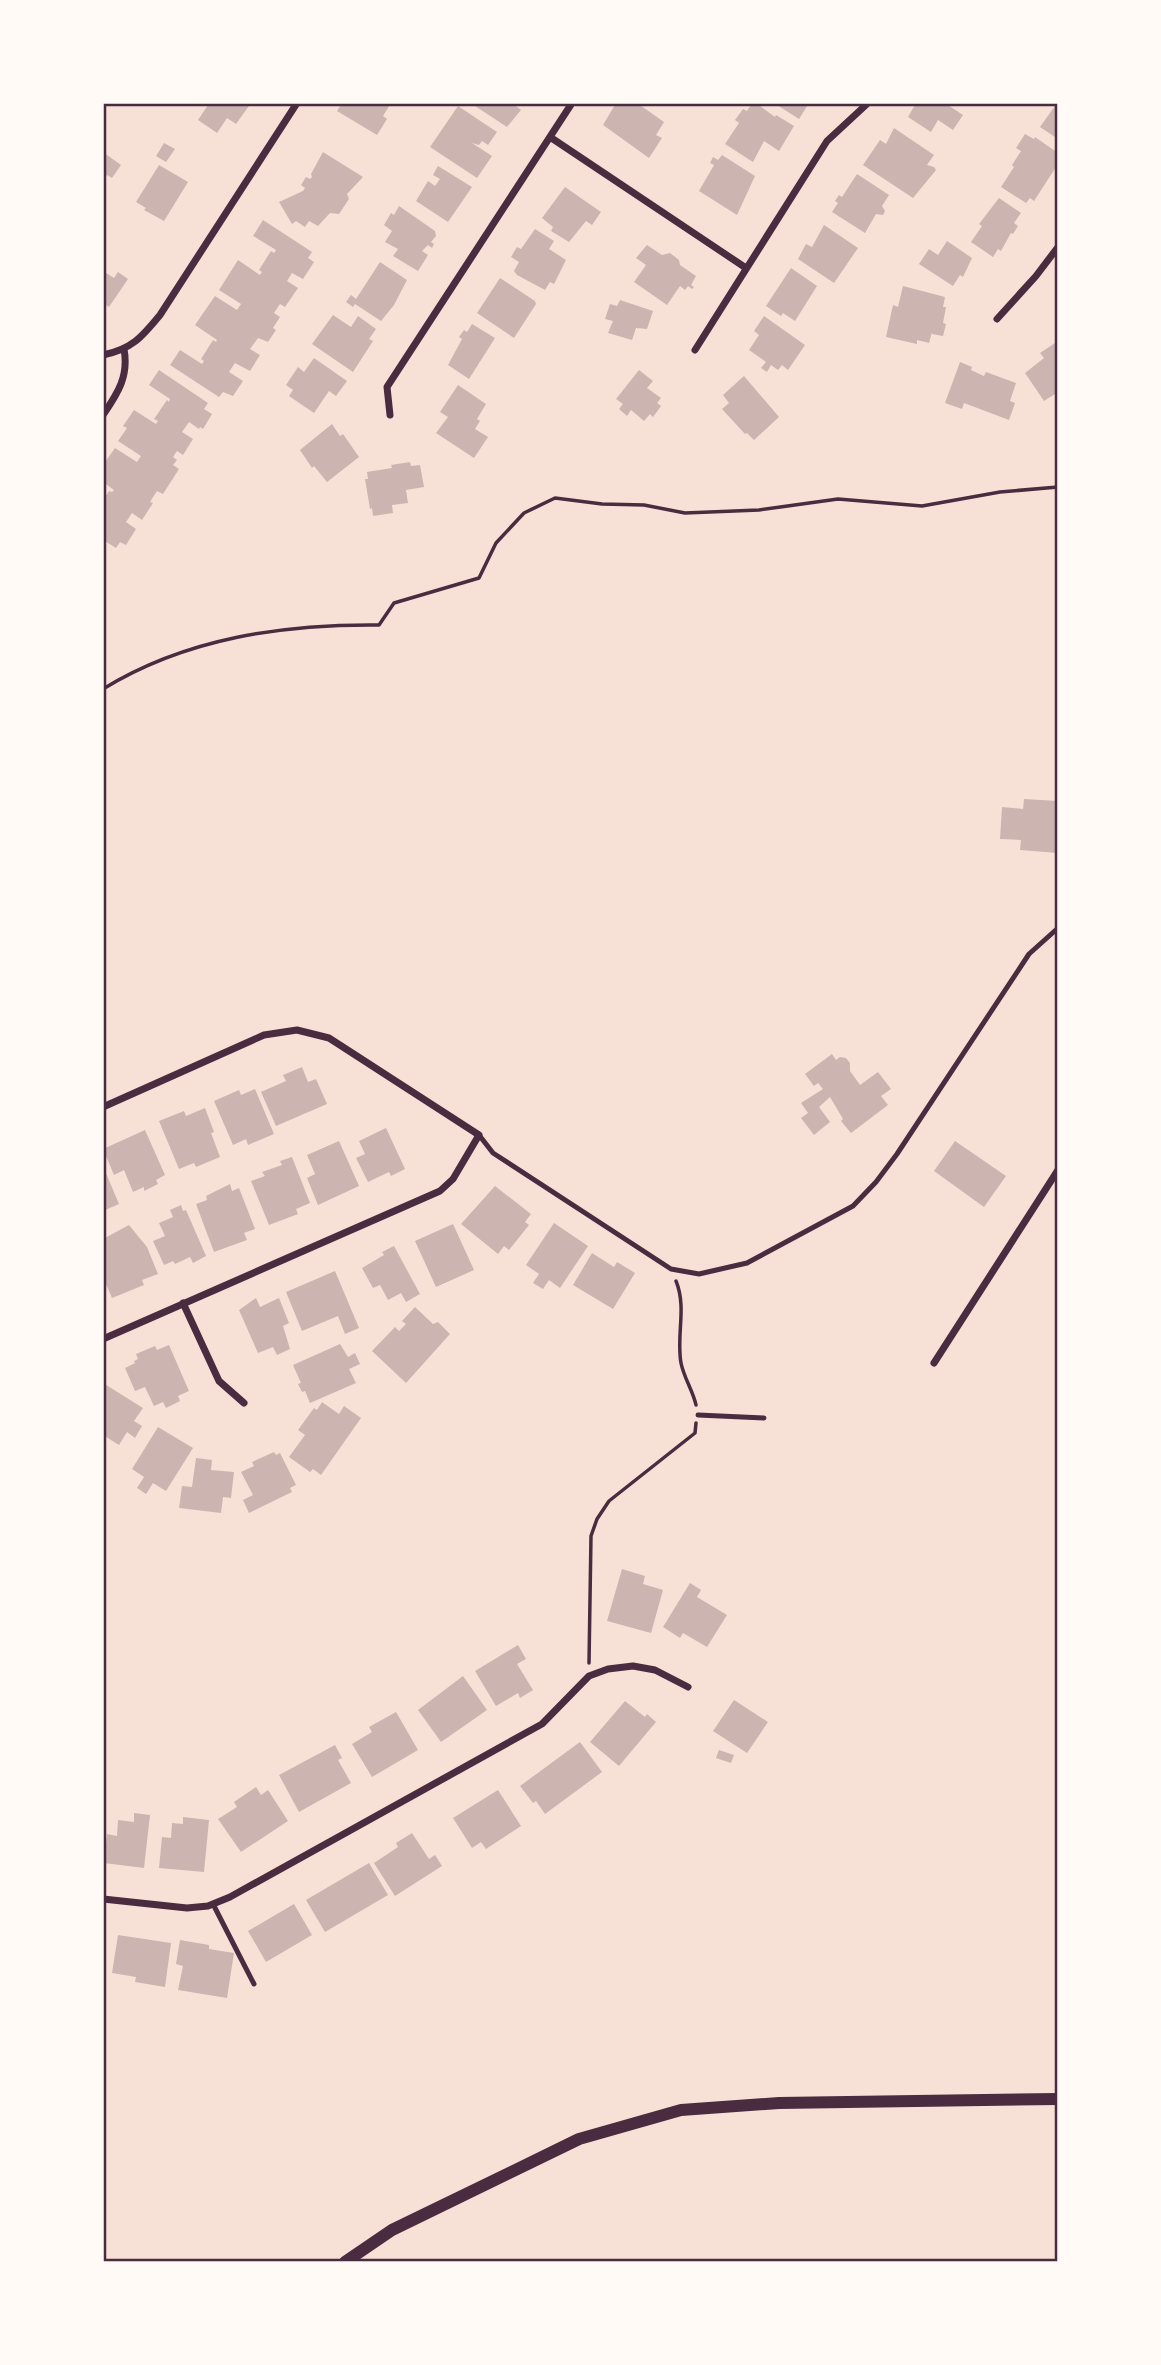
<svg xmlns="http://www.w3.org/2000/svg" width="1161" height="2365" font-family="Lato,sans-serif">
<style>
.building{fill:#ccb4b1}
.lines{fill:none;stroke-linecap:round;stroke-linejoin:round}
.path{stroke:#4a2c40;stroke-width:3.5}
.service{stroke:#4a2c40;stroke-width:5}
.minor{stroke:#4a2c40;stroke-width:7}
.tertiary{stroke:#4a2c40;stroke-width:12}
.neatline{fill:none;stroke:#4a2c40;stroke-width:2.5}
</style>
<rect width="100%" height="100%" fill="#f7e1d7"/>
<path class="building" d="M206,103H251L236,124L227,118L217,133L198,120L208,105Z
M342,103H391L383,116L387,119L377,135L337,111Z
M476,103H512L521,110L507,127L475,106Z
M616,103H637L664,122L656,135L662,138L649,158L603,125Z
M752,103H756L775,117L776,115L794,126L779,151L764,141L753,162L725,144L739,123L735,120L743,109L747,111Z
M774,103H809L799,119Z
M916,103H949L948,105L963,115L953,130L938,120L931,132L908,117Z
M1057,103H1058V139L1040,127Z
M458,106L497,132L488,145L482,141L479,145L472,143L492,156L477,178L430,147Z
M894,128L934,155L927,165L934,167L936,170L913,198L863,165L880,140L886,144Z
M1025,134L1034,139L1035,137L1058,153V164L1034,201L1030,198L1026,203L1001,187L1014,167L1012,165L1021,151L1016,148Z
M164,143L175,149L166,162L156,156Z
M103,152L121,165L112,178L107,175L103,181Z
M323,152L363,177L347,194L349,199L339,214L330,213L318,226L309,221L305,227L296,221L292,224L279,202L303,191L305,188L301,185L306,177L310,179L312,177L311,174Z
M722,155L755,176L737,215L699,191L714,165L710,163L713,157L718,160Z
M159,165L188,182L164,221L144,210L146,208L136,202Z
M438,166L472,187L448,222L416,201L428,181L435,186L440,179L433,175Z
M857,174L889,195L882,206L885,211L883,215L876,214L865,233L832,212L838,203L835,201L839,195L842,197Z
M565,187L601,212L592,225L586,221L569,242L551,231L553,227L542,218Z
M999,198L1021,213L1014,223L1018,226L1013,234L1011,233L1001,251L998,249L993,257L971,242L982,226L979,224Z
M399,206L435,231L436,236L431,242L434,244L432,248L428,245L422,251L428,255L418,271L393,256L398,249L385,242L392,231L384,225L391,213L394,215Z
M263,220L312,252L308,258L314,262L303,279L292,273L287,281L298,288L285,307L280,304L274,313L280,317L273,328L276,330L268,342L258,338L250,349L260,355L250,371L235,363L229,372L243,381L233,396L223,392L219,397L170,365L180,350L202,364L204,361L201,359L213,340L216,342L217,340L195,325L215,296L237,310L241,304L219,290L238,260L260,275L262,272L259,270L271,251L274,253L276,250L253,236Z
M824,225L858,248L834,283L798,259L806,244L812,247Z
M535,229L554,241L549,249L566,260L554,284L550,282L545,290L517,275L514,271L519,262L511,257L517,247L521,249Z
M947,241L972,258L963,277L960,275L953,286L919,264L929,249L938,255Z
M647,245L662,255L670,253L679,260L680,265L696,276L691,285L694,287L692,289L688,286L685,290L680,286L667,305L634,282L646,265L636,258Z
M380,262L407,280L394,305L381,321L355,304L353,307L346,302L351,295L356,299Z
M791,268L817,286L795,321L783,313L781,316L766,306Z
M103,271L114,278L118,272L128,279L109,307L103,303Z
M500,278L535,301L536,304L514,338L477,313Z
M903,286L945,297L943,307H946L943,323L946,324L943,336L932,334V332L929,343L917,340V344L886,337L893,305L898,307Z
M620,300L653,311L647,329L636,328L632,340L608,333L613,321L605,319L610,304L617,306Z
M333,315L351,327L358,316L376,329L369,339L373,341L353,372L312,344Z
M764,316L805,345L788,370L782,365L778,370L771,365L767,372L761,368L766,362L749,350L759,335L754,331Z
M472,324L495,338L469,379L448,365L462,339L459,337L464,330L467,332Z
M1058,341V392L1044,401L1025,373L1044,358L1040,353Z
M314,358L347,381L336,396L329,391L314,413L289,396L293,390L286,385L298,367L304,372Z
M960,362L972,367L971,370L984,376L986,372L1016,383L1010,401L1015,403L1009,420L964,403L962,409L945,403Z
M159,370L208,403L204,409L212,414L203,429L200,427L199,429L189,422L182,432L193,439L183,455L177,451L173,457L177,460L173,465L179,469L163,494L157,491L150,502L153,503L142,520L132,513L126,522L136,529L126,545L120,542L116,548L103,540V500L109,491L112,492L114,490L103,482V461L105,462L115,448L137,462L141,456L118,441L127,428L123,426L134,410L156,424L158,421L154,419L167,400L169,402L170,399L149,385Z
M639,370L653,381L647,388L661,398L657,403L661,406L653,417L650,414L644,421L631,410L627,416L619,409L623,404L616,399Z
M744,376L779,417L754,440L747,433L745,434L722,409L729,403L723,395Z
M458,385L486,404L477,419L480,421L475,429L488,437L474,458L436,433L448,417L440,412Z
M332,424L340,436L343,434L359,457L327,482L314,466L312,468L300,450Z
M410,462L411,466L420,465L424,487L406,490L408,503L392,505L393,513L373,516L372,508L370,509L365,479H368L367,472L392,468L391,465Z
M1024,799L1058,801V853L1020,850L1021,840L1000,839L1002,807L1023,809Z
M832,1054L836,1060L840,1057L846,1058L850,1063V1071L860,1085L878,1072L891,1089L881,1096L888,1105L851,1133L841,1121L843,1119L830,1097L819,1107L830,1122L814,1135L801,1118L808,1113L801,1103L823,1089L818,1083L814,1086L805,1074Z
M302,1067L308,1082L316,1079L327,1104L276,1126L261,1092L286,1081L283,1075Z
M255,1089L274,1134L248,1145L246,1139L233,1145L214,1101L239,1090L241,1095Z
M205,1108L214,1132L211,1133L220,1157L196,1167L194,1163L179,1169L159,1121L184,1111L186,1116Z
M386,1128L405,1169L391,1176L389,1172L368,1182L356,1158L365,1154L359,1141Z
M145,1130L165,1175L156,1180L158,1184L144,1191V1187L133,1192L124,1170L114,1175L103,1149Z
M339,1141L359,1186L318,1205L307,1178L315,1174L307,1155Z
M955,1141L1006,1176L984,1207L934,1171Z
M292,1157L310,1203L296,1209L298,1214L269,1225L251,1181L265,1176L262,1172L282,1165L280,1161Z
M103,1166L119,1204L103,1211Z
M230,1184L232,1191L239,1188L255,1229L244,1233L247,1240L214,1252L196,1204L207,1200L206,1196Z
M495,1186L531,1214L525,1222L529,1225L509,1250L504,1246L498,1254L461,1224Z
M181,1205L183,1211L186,1210L206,1256L193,1263L190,1257L175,1264L173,1261L164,1265L153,1241L165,1236L159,1223L173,1217L170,1210Z
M554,1223L588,1246L560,1288L549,1280L543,1289L533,1283L539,1274L526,1265Z
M453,1224L474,1270L436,1287L415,1241Z
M129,1225L147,1247L158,1274L142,1280L144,1285L112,1298L103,1277V1239Z
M394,1246L420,1294L406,1302L401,1293L388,1300L380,1285L373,1288L362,1268L384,1255L382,1252Z
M592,1253L614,1267L617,1262L635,1273L613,1309L573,1285Z
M335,1271L359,1328L345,1334L338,1316L302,1331L286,1292Z
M256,1298L260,1307L279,1298L289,1323L283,1326L290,1349L277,1355L273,1347L258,1353L239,1310Z
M415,1307L433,1324L438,1322L450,1334L406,1383L372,1351L395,1327L399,1331L406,1324L402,1321Z
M340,1344L348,1357L355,1353L360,1364L349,1369L356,1383L310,1403L305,1391L302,1392L298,1384L301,1383L293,1365Z
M169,1345L189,1391L178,1396L180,1401L166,1408L163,1402L154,1406L145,1387L135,1391L125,1368L135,1363L134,1361L138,1359L136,1354L155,1346L157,1350Z
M103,1383L143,1408L134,1421L142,1426L135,1438L127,1432L119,1445L103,1435Z
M322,1402L339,1414L344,1406L361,1418L321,1475L313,1469L310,1472L289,1457L305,1435L298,1430L314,1408L317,1410Z
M158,1427L193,1448L166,1491L153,1483L146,1494L137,1488L144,1477L132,1469Z
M274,1452L276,1455L280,1453L296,1485L290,1488L292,1492L249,1513L243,1500L253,1495L241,1472L254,1466L252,1462Z
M196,1458L212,1460L211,1470L234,1472L231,1498L223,1497L221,1513L179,1508L182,1486L192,1487Z
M622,1569L645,1576L643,1584L663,1590L651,1633L607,1621Z
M690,1583L701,1590L697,1597L727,1615L707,1647L683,1633L680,1638L663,1627Z
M518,1645L526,1659L517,1664L533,1690L520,1698L518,1693L496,1706L475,1671Z
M463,1676L487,1710L441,1742L418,1710Z
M734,1700L768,1722L747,1753L713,1731Z
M625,1701L645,1717L647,1714L656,1722L619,1766L590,1742Z
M396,1712L418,1750L372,1777L352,1744L372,1732L369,1727Z
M580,1742L602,1772L545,1814L536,1801L533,1803L520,1786Z
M335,1745L342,1758L338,1760L351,1783L299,1812L279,1775Z
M719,1750L734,1755L731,1763L716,1758Z
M256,1787L261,1795L268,1790L288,1821L241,1852L218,1819L237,1807L234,1802Z
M498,1790L521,1826L486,1849L481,1842L472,1848L453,1818Z
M134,1813L150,1815L144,1868L104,1863L107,1834L117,1836L118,1820L134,1822Z
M183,1817L209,1820L204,1872L159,1868L162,1837L171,1838L172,1823L183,1824Z
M412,1833L429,1859L435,1855L442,1866L395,1896L374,1863L398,1847L396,1843Z
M369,1863L388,1895L325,1932L306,1900Z
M294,1904L312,1935L266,1962L248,1931Z
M118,1935L171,1943L165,1987L135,1982L136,1977L112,1973Z
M180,1940L209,1945V1949L234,1953L227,1998L178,1990L183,1966L176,1964Z"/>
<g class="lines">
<path class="path" d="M103,689C186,638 283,624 379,625L394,603L479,578L496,543L524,513L555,498L602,504L644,505L685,513L759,510L838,499L922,506L1000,492L1058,487
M676,1281C687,1308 676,1335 681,1363C684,1378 693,1391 696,1405
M589,1663L591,1536L597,1519L609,1501L695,1433L696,1423"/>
<path class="service" d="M479,1135L493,1153L671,1269L699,1274L747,1263L853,1206L876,1182L897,1154L1029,954L1058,928
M698,1415L764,1418
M213,1904L254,1984"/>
<path class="minor" d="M550,137L746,268
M997,319L1036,276L1058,247
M695,350L827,141L868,103
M103,355C132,349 142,337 160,315L297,103
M103,415C118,393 129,376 124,349
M390,415L387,387L572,103
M103,1107L264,1035L297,1030L329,1038L479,1135L453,1179L440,1191L103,1339
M183,1303L219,1381L244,1403
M934,1363L1058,1170
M103,1899L187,1908L208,1906L230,1897L542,1724L589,1676L608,1669L633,1666L655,1670L688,1687"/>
<path class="tertiary" d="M345,2262L392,2230L579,2139L681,2110L779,2103L1058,2099"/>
</g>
<rect width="1161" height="2365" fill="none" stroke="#fffaf5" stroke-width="210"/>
<rect x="105" y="105" width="951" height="2155" class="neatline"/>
</svg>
